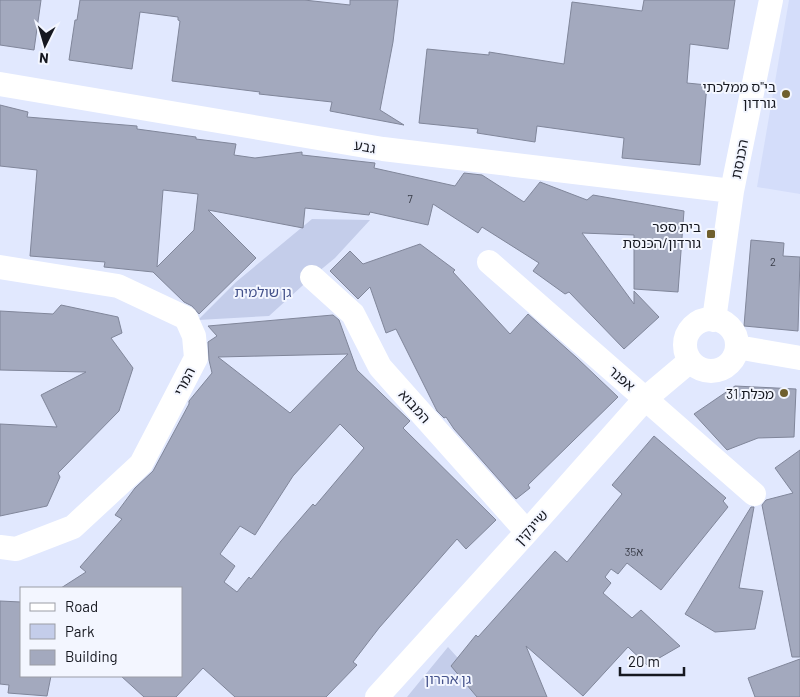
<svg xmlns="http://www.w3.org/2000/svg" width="800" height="697" font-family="Barlow,'Noto Sans Hebrew',sans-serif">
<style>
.built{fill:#d4ddfa}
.green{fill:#c4cdea}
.building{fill:#a3a9be;stroke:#80869a;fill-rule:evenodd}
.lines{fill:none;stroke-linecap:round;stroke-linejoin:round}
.minor{stroke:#fff;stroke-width:24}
.poi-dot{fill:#6f5f2d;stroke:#f3f6ff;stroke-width:2}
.labels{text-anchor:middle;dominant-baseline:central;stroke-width:4;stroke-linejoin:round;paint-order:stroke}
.number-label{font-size:11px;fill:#393c48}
.poi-label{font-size:14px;fill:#161820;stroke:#f3f6ff;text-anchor:end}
.street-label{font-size:14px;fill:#161820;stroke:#f3f6ff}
.park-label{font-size:14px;fill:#44528b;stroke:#f3f6ff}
</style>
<rect width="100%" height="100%" fill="#e1e8fe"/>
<path class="built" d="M789,0H800V194L757,187Z"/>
<path class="green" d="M312,219L370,220L335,258L312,277L269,316L198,320L236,282Z
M448,647L493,697H407Z"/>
<path class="building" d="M0,0H41L34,50L0,45Z
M80,0H304L350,5V0H398L393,42L380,110L404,125L330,111L332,102L259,94L260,92L172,81L180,21L178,20V17L140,12L132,69L69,60L75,20H77Z
M644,0H735L728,49L690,44L687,83L707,85L700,165L622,158L624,138L537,126L535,142L477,133L478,129L419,123L427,49L489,55V52L564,64L572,2L642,11Z
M0,105L28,112L27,117L137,126V129L196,137V139L236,144L234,155L255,158L302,152V155L375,163L374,168L455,186L464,173L482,175L524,202L540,182L587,200L593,195L684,211L678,292L634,289V235L582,233L634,304V291L659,317L624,349L569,292L565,294L533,271L539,263L482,227L478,233L433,204L428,225L370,212L369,215L305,208L303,228L208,210L256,258L199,314L192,306L184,302L153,272L104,267L105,262L30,256L37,170L0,166ZM163,190L198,194L194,230L157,267Z
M751,240L784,243L783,256L800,257L798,331L744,326Z
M420,244L455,270L453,272L510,334L528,314L577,358L618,397L528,485L530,488L516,499L454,429L446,417L444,418L437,411L396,329L386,333L370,287L358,299L330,271L350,251L363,264Z
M61,305L118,317L122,333L111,338L133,368L119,411L58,473L60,477L47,506L0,516V424L57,427L41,395L86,372L0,370V311L53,314Z
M333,315L339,320L357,370L410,421L403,428L496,520L466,549L457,539L379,628L353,662L357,665L326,697H235L203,668L176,697H144L121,676H181V588H61L86,572L80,567L122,519L115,515L135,488L153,471L189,404V401L212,373L209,360L208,342L217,336L208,326ZM348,354L290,413L218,357ZM340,424L364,448L315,506L313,504L281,541L251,579L249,577L237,592L224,582L235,566L220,554L240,526L255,535L293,476Z
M735,386L796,389L794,437L758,438L727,450L694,414Z
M654,436L726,498L723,501L728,507L661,590L627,563L618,574L611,569L605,577L611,583L603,593L632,618L641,610L680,646L647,665L628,647L583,696L526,646L547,697H477L451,666L476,635L478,637L555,551L567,562L622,494L612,485Z
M800,450V657H792L762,505L766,500L793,493L775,468Z
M751,507H754L739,588L763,591L755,629L715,632L685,614Z
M0,601L21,602V676H51L47,696L8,693L9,685L0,684Z
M800,659V697H755L748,678Z"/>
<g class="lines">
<path class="minor" d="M0,84L383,149L732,191
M489,262L754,494
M0,267L118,286L186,318L194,336L196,358L141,464L73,527L16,549L0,547
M312,277L353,314L380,367L527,532
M685 345a26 26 0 1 1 52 0a26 26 0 1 1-52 0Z
M714,320L732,191L771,0
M737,347L800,358
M377,697L527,532L646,398L690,361"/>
</g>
<g class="poi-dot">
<circle cx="786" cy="94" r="5"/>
<rect x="706" y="229" width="10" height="10" rx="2.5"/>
<circle cx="784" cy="393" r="5"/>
</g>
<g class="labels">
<g class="number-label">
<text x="410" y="198">7</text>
<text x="773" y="261">2</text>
<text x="634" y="551">35א</text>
</g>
<g class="poi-label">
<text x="776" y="86">בי"ס ממלכתי<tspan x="776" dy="16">גורדון</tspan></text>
<text x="701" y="226">בית ספר<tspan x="701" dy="16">גורדון/הכנסת</tspan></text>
<text x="774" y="393">מכלת 31</text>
</g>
<g class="street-label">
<text transform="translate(365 146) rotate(10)">גבע</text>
<text transform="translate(739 159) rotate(-79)">הכנסת</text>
<text transform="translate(622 378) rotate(41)">אפנר</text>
<text transform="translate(184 381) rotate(-63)">המרי</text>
<text transform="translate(415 406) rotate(48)">המבוא</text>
<text transform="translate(531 527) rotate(-48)">שיינקין</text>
</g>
<g class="park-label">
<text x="263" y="291">גן שולמית</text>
<text x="448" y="678">גן אהרון</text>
</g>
</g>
<rect x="20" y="587" width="162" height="90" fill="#f3f6ff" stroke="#9b9da6"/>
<rect x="30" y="603" width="25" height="8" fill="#ffffff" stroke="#9b9da6"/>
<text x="65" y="612" font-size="15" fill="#161820">Road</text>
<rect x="30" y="624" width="25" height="15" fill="#c4cdea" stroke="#9b9da6"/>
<text x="65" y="637" font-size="15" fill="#161820">Park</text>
<rect x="30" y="650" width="25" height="15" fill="#a3a9be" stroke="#9b9da6"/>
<text x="65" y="662" font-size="15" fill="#161820">Building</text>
<g transform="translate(45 45) rotate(185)" stroke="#f3f6ff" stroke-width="4" paint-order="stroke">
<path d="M0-4L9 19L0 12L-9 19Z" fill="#161820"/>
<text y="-8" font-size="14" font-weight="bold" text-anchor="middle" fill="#161820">N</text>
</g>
<path d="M620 667v8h64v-8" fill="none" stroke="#161820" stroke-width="2.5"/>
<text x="628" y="667" font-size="15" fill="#161820" stroke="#f3f6ff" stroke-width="4" paint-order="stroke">20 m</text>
</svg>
